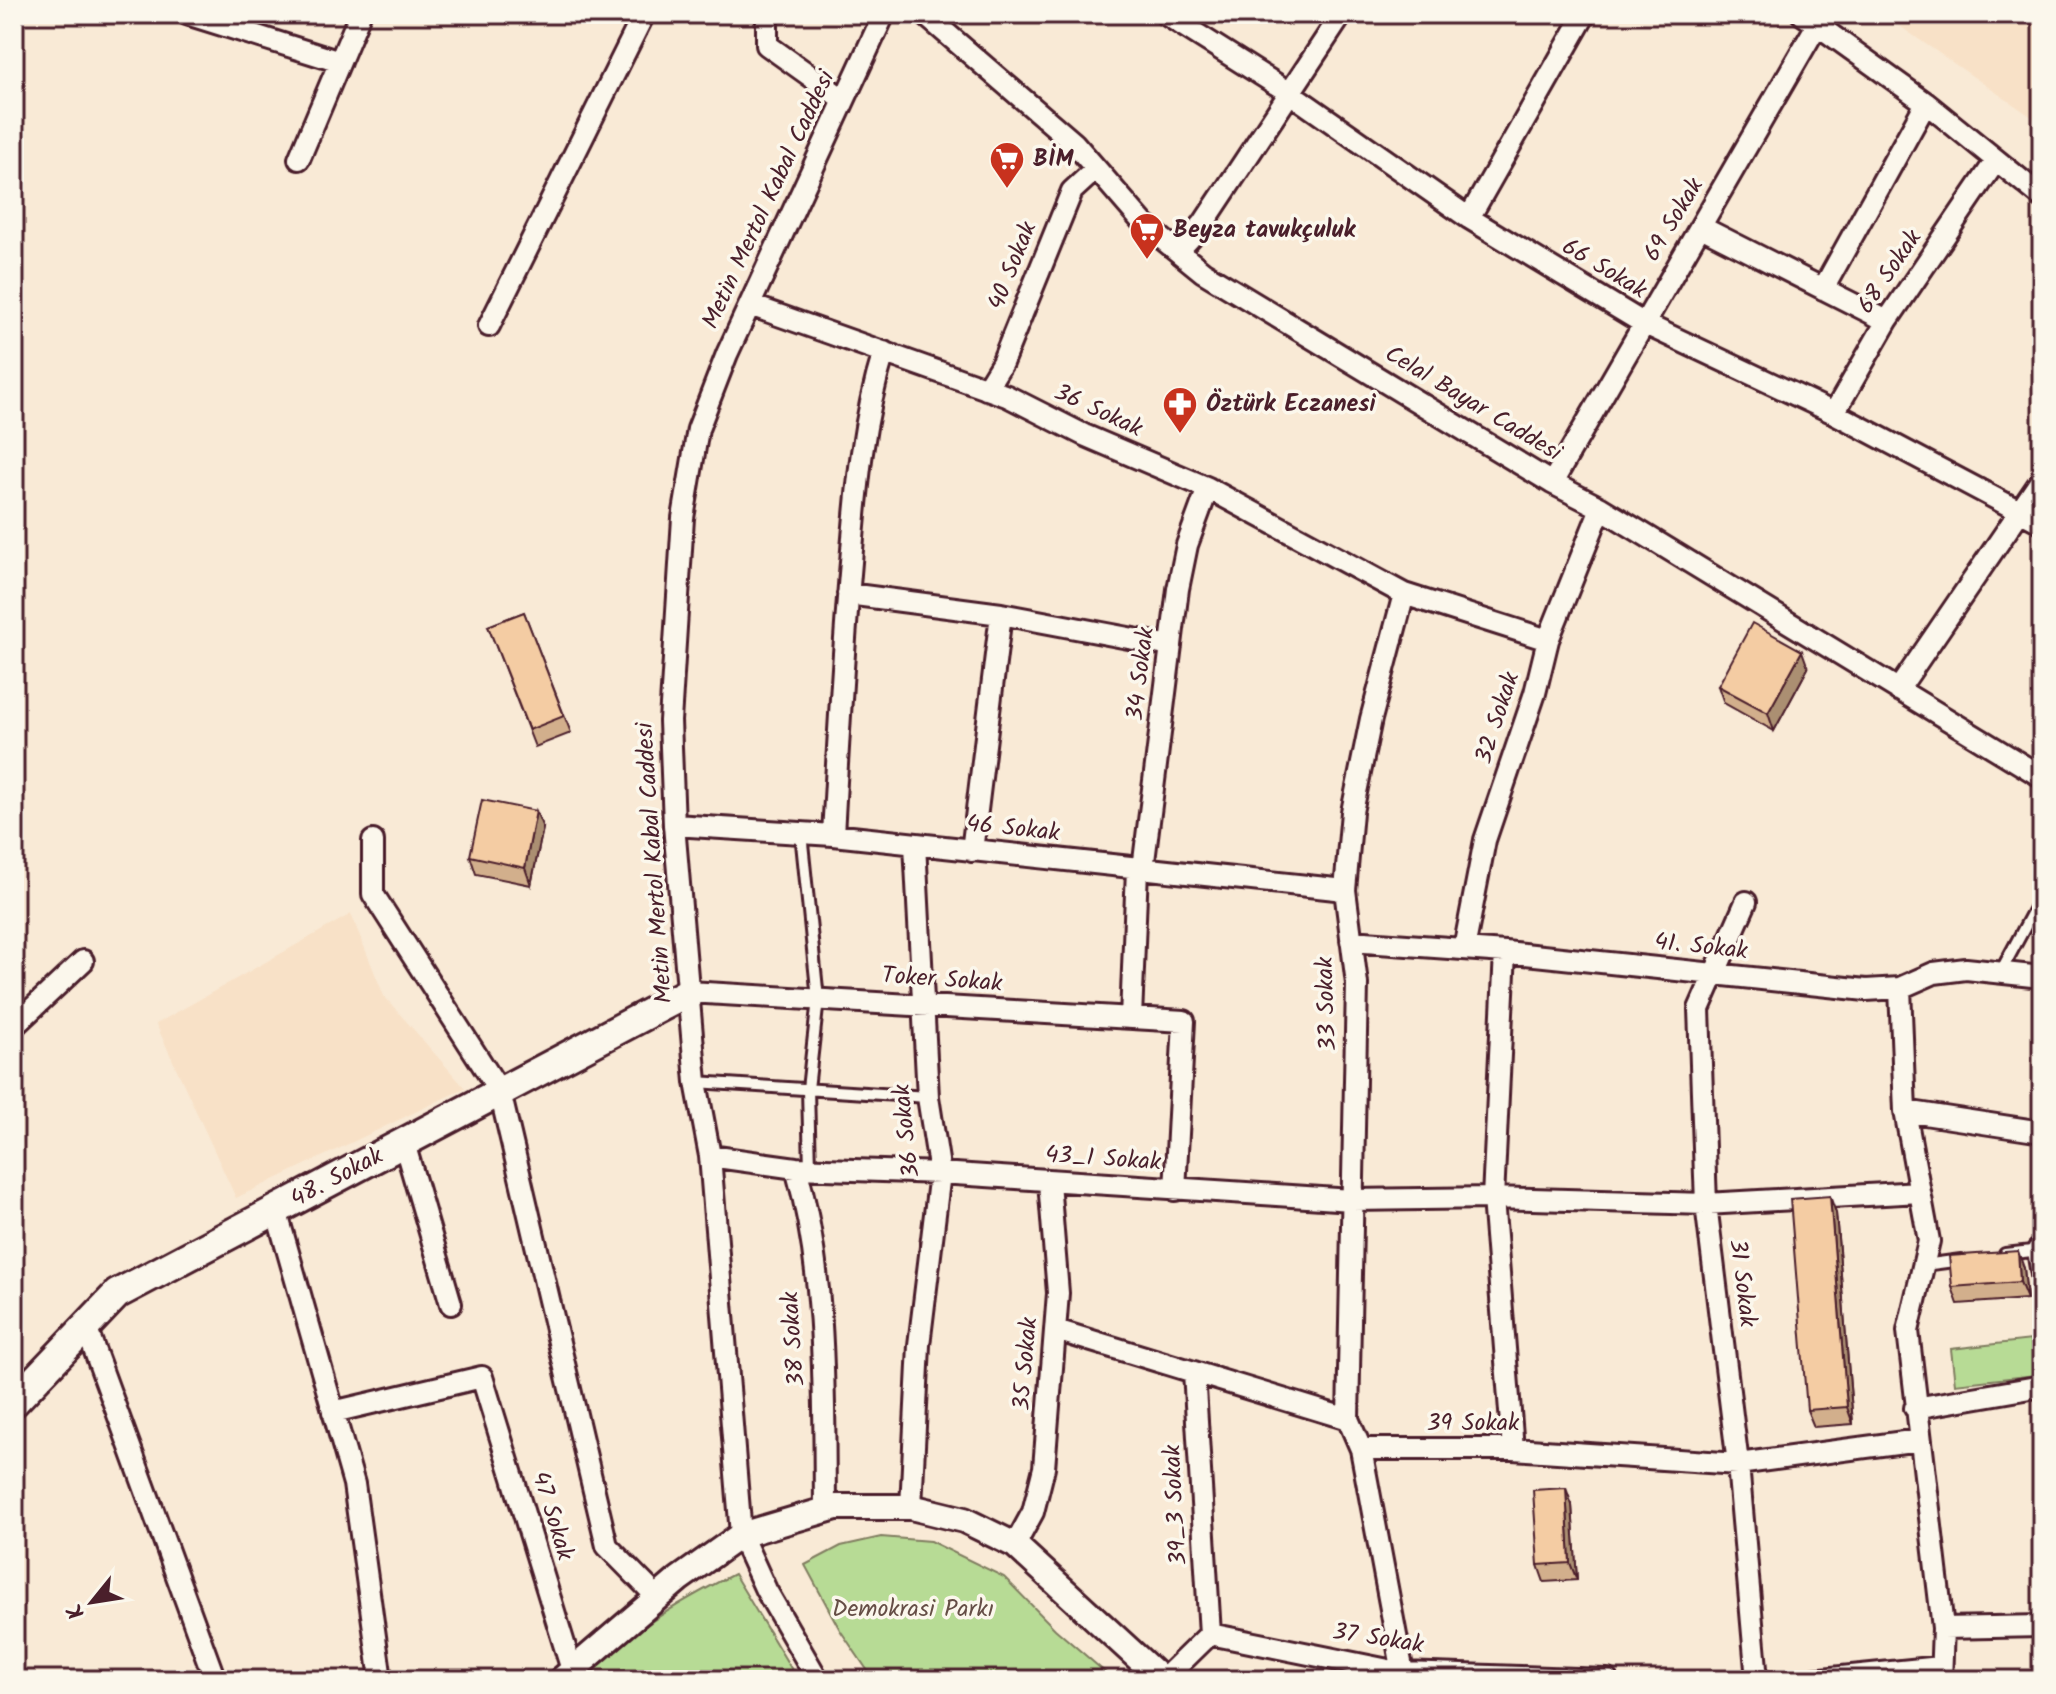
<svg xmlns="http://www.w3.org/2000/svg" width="2056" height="1694" font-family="Kalam,sans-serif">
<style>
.built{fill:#f8e1c7}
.park{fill:#b7db95;stroke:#807d60;stroke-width:2}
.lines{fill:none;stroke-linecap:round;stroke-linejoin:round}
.service-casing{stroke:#4a1f2b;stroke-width:16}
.minor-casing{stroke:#4a1f2b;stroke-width:26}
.tertiary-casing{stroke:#4a1f2b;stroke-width:30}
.secondary-casing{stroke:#4a1f2b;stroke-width:34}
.service{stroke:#fbf7ec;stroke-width:10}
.minor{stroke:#fbf7ec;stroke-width:20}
.tertiary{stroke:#fbf7ec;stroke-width:24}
.secondary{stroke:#fbf7ec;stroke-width:28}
.wall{fill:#d2af8c;stroke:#4a1f2b;stroke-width:2}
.shaded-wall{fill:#ab8f72;stroke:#4a1f2b;stroke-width:2}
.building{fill:#f4cca3;stroke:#4a1f2b;stroke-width:2}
.labels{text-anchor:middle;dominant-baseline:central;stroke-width:7;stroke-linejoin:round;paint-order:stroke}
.poi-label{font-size:24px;font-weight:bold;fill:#4a1f2b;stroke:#fbf7ec;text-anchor:start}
.street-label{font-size:24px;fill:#4a1f2b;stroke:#fbf7ec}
.park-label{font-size:24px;fill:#654e46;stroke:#fbf7ec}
</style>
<rect width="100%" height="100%" fill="#f9ead6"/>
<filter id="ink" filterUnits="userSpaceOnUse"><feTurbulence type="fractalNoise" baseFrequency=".0125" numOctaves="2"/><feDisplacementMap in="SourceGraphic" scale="16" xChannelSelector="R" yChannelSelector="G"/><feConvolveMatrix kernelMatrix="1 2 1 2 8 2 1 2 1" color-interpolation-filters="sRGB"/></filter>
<g filter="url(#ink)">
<path class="built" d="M1882,14H2042V124Z
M351,914L384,996L465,1088L236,1198L156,1024Z"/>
<path class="park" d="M2031,1340L2036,1375L1955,1384L1951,1349Z
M881,1537L930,1541L1004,1577L1055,1629L1114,1680H874L840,1630L805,1565L841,1546Z
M734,1574L798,1680H582C633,1630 671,1606 734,1574Z"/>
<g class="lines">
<g class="service-casing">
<path id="service" d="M801,833L818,999L808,1089L810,1169
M2000,973L2042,895
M696,1082L928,1097
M2005,1254L2041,1250
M1924,1265L1961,1260"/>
</g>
<g class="minor-casing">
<path id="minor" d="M187,14L340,62
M767,14V45L844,100
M924,14L1074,143L1144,224L1203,272L1552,483L1601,508L2042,777
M1165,14L1290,93L1469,218L1643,323L1834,413L2042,523
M1802,14L1926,103L2042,197
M299,159L360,14
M1469,218L1585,14
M1701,227L1887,321
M1178,251L1203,224L1342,14
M1823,289L1926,103
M750,305L1007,396L1084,435L1208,488L1404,594L1548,640
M489,326L644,14
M986,389L1002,363L1072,191L1096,169
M1834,413L1887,321L1995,162
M1552,483L1817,25
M848,594L1001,614L1171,646
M1404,594L1371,719L1352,812L1345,890L1357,984L1348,1419L1361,1449H1513L1738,1464L1919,1440
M1898,690L2042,479
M674,825L833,835L1345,890
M833,835C838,744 843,653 851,562C857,488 862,423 884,352
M373,841V894L500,1092L607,1546L657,1597
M972,851L1001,614
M1143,869L1178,589L1187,545L1208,488
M1746,902L1699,1009L1706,1204L1738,1464L1757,1680
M1351,941L1505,952L1866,990L1900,988L1934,973L1966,969L2042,977
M1464,949L1485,840L1535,693L1548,640L1601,508
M1900,988L1905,1111L1929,1241L1908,1331L1943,1628L2042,1626
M689,992L1184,1021L1175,1190
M1131,1018L1137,869
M14,1026L83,961
M1905,1111L2042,1132
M404,1143L451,1304
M710,1156L796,1168L940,1173L1352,1200L1493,1198L1505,952
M796,1168C827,1278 824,1396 825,1510
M276,1210L354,1484L381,1680
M2038,1250L2042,1275
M86,1327L215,1680
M1056,1330L1348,1419
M1194,1372L1210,1634
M1915,1408L2042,1386
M333,1412L482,1377L572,1670
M1361,1449L1403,1673
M1513,1449L1493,1198L1706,1204L1920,1192
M911,1507L919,1345L940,1173L928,1097L915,844
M1015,1545L1033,1512L1044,1468L1058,1293L1049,1182
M818,1680L766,1590L741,1535L710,1156L696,1082L674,825L670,721L683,518L698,429L727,354L884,14
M1163,1680L1210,1634L1403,1673L1607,1680
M1812,1680L1941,1667
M1941,1680L1943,1628"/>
</g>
<g class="tertiary-casing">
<path id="tertiary" d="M561,1680L679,1579L741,1535L836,1507H911L964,1520L1015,1545L1162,1680"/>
</g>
<g class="secondary-casing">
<path id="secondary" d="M14,1402L117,1294L689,992"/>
</g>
<use href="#service" class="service"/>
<use href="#minor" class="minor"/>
<use href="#tertiary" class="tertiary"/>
<use href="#secondary" class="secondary"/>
</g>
<path class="wall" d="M524,612L571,733L535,747L488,626Z
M1808,668L1774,731L1724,703L1718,686Z
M543,828L531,885L476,874L470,856Z
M1836,1213L1853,1424L1814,1427L1807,1410Z
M2024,1268L2027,1299L1958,1304L1952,1287Z
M1572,1505L1577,1580L1544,1582L1538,1565Z"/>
<path class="shaded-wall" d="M1802,651L1808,668L1774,731L1768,713Z
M536,811L543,828L531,885L525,868Z
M1830,1196L1836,1213L1853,1424L1847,1407Z
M2018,1251L2024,1268L2027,1299L2020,1282Z
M1566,1488L1572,1505L1577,1580L1570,1563Z"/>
<path class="building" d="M524,612L564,716L529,730L488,626Z
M1752,623L1802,651L1768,713L1718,686Z
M482,800L536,811L525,868L470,856Z
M1830,1196L1847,1407L1807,1410L1790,1199Z
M2018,1251L2020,1282L1952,1287L1949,1256Z
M1566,1488L1570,1563L1538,1565L1533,1490Z"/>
</g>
<defs>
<g id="supermarket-pin" transform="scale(1.8)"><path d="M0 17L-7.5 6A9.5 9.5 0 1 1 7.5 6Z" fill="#c8321e" stroke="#fbf7ec"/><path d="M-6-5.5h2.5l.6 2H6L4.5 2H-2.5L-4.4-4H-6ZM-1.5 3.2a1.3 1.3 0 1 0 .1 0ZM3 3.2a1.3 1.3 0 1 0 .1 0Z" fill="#fff"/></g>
<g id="pharmacy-pin" transform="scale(1.8)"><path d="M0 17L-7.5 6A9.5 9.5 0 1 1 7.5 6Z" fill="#c8321e" stroke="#fbf7ec"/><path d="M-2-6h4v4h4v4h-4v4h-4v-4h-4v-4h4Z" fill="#fff"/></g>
</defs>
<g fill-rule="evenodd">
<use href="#supermarket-pin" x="1007" y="159"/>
<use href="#supermarket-pin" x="1147" y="230"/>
<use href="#pharmacy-pin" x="1180" y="404"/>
</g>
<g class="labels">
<g class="poi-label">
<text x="1033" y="159">BİM</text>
<text x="1173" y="230">Beyza tavukçuluk</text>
<text x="1206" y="404">Öztürk Eczanesi</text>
</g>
<g class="street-label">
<text transform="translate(769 200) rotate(-65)">Metin Mertol Kabal Caddesi</text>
<text transform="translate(1674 220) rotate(-59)">69 Sokak</text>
<text transform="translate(1013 266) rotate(-68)">40 Sokak</text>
<text transform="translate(1604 269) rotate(31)">66 Sokak</text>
<text transform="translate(1890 272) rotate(-56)">68 Sokak</text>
<text transform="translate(1473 404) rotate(31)">Celal Bayar Caddesi</text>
<text transform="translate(1098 411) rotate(25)">36 Sokak</text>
<text transform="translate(1141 674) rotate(-83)">34 Sokak</text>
<text transform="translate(1498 718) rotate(-72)">32 Sokak</text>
<text transform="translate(1013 829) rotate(6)">46 Sokak</text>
<text transform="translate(655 863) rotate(-94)">Metin Mertol Kabal Caddesi</text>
<text transform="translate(1701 947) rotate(6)">41. Sokak</text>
<text transform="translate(942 980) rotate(4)">Toker Sokak</text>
<text transform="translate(1327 1004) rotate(-92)">33 Sokak</text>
<text transform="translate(907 1131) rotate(-96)">36 Sokak</text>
<text transform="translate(1103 1159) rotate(4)">43_1 Sokak</text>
<text transform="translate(337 1178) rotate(-28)">48. Sokak</text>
<text transform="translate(1742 1283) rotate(83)">31 Sokak</text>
<text transform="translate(794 1339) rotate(-94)">38 Sokak</text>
<text transform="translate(1026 1364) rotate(-85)">35 Sokak</text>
<text x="1473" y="1423">39 Sokak</text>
<text transform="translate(1176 1505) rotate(-93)">39_3 Sokak</text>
<text transform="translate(552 1516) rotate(73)">47 Sokak</text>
<text transform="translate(1378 1639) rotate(9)">37 Sokak</text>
</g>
<g class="park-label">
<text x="913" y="1609">Demokrasi Parkı</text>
</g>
</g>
<rect width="2056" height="1694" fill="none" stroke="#fbf7ec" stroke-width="48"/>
<rect x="24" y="24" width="2008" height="1646" fill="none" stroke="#4a1f2b" stroke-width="3" filter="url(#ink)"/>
<g transform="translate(92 1602) rotate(240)" stroke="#fbf7ec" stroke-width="6" paint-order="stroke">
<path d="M0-6L14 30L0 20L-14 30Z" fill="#4a1f2b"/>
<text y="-12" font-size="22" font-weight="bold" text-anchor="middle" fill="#4a1f2b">K</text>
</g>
</svg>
